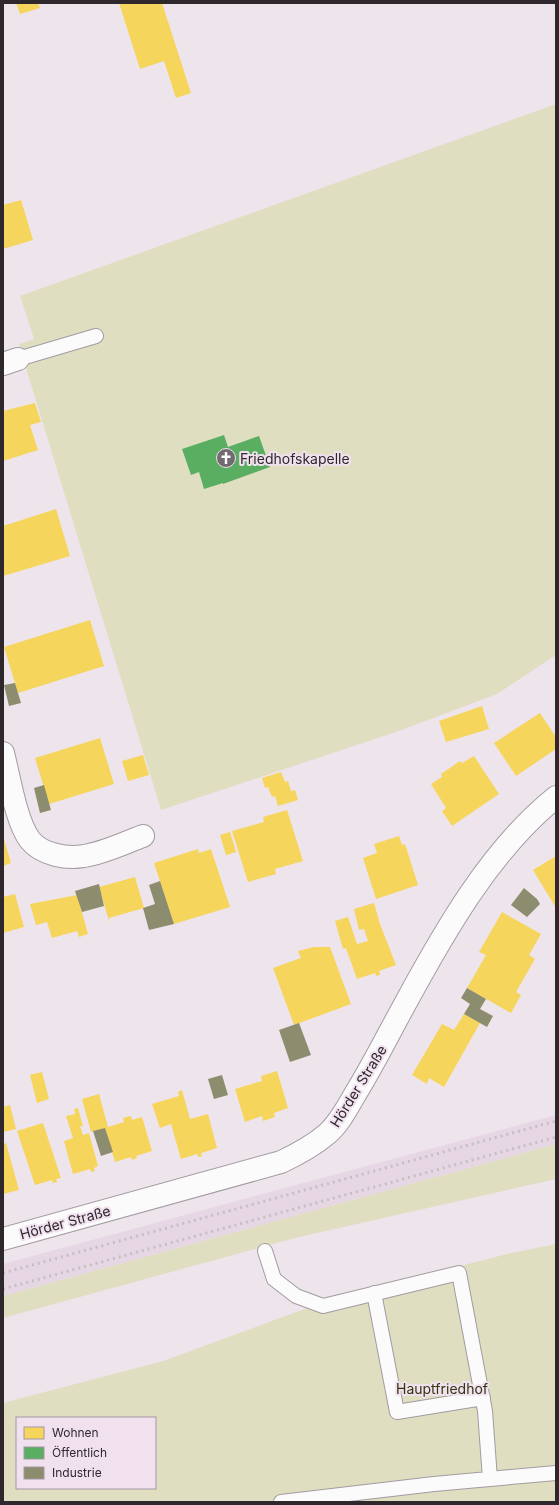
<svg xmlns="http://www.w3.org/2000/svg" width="559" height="1505" font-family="Inter,sans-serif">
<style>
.built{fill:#e7d7e5}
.green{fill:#dfdec1;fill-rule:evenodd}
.homes{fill:#f6d55c}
.public{fill:#5aae61}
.industry{fill:#8c8c6e}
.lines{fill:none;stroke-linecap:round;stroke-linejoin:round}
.service-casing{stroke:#a29ba1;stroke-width:16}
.minor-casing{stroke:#a29ba1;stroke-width:24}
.service{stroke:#fcfbfc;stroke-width:14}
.minor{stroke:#fcfbfc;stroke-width:22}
.rail{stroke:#c4c0c2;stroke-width:3;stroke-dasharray:2 4;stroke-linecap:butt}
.labels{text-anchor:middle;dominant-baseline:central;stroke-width:4;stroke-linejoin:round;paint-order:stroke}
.poi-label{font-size:14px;fill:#2e282d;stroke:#f1e1ef;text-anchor:start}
.street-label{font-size:14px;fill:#2e282d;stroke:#f1e1ef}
.park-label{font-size:14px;fill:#32350e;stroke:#f1e1ef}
</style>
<rect width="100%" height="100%" fill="#eee4ec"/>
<path class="built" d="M556,1115V1144L3,1296V1264Z"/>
<path class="green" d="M556,104V655L497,694L396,732L161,810L23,358L19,344L34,339L20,296Z
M556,1144V1179L299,1237L3,1318V1296Z
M556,1244V1502H3V1403L163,1361L332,1299L507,1254ZM17,1418H155V1488H17Z"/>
<path class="homes" d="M16,3H38L40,8L20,14Z
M119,3H162L191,93L176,98L164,61L140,69Z
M21,200L33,240L3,249V205Z
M35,403L41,422L30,425L38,450L3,461V411Z
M56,509L70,556L3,576V526Z
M90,620L104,666L18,693L4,647Z
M482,706L489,729L446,742L439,721Z
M540,713L556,737V749L516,776L494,743Z
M100,738L114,784L49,804L35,758Z
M143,755L149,775L128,781L122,761Z
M474,756L499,794L452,826L442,811L446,808L431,784L442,777L441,774L460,761L462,763Z
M281,772L285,782L288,781L291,791L295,790L298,800L278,806L275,796L272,797L268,787L265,788L262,778Z
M287,810L303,861L275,869L276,874L248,882L232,831L264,822L263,817Z
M230,832L236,852L226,855L220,835Z
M3,836L11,863L3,866Z
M399,836L402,845L405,844L418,885L376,899L363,858L377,853L374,844Z
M198,849L199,853L211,849L230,907L174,924L154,863Z
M556,856V908L533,870Z
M135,877L144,908L109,918L110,924L99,887Z
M15,894L24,927L3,933V897Z
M77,895L88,934L79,937L77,931L52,938L47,922L36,925L30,904Z
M374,903L380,924L396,965L379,971L380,975L376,976L375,973L357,979L346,948L343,949L335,921L348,917L357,944L368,941L364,929L359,930L354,909Z
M502,912L541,934L529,955L535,959L516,992L521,995L511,1013L467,988L486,955L479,952Z
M314,947H330L351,1004L294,1025L273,968L301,958L298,951Z
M464,1014L480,1023L444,1087L429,1078L427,1084L412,1075L442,1024L454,1030Z
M277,1071L288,1108L274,1113L275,1117L263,1121L262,1116L245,1122L235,1089L262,1081L261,1076Z
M42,1072L49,1099L37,1103L30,1075Z
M182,1090L190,1119L208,1114L217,1148L201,1153L202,1156L198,1157L197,1154L181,1159L171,1124L160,1128L152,1104L179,1096L178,1092Z
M99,1094L108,1127L124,1122L123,1118L131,1116L132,1120L142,1117L152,1151L136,1156L137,1158L132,1160L131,1157L115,1162L105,1128L91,1132L82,1099Z
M10,1105L16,1129L3,1132V1107Z
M78,1108L83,1126H80L83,1135L89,1133L98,1166L94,1168L95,1171L91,1172L90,1169L73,1174L64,1141L73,1138L66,1116L75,1114L74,1109Z
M43,1123L61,1178L56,1179L57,1182L53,1183L52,1180L35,1185L17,1131Z
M6,1143L19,1190L3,1194V1144Z"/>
<path class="public" d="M224,435L228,447L259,436L270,467L223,484V483L204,489L199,472L191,475L182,449Z"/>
<path class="industry" d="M15,683L21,703L9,706L4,685Z
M44,785L51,810L40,813L34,788Z
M160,881L174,924L149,930L143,908L155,904L149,885Z
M99,884L104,906L82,912L75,891Z
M524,888L537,899L540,904L527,917L511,905Z
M467,988L486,999L480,1009L493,1016L487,1027L464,1014L470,1004L461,998Z
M299,1023L311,1055L290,1062L279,1030Z
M222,1075L228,1095L214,1099L208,1079Z
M105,1128L113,1152L101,1156L93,1131Z"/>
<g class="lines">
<g class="service-casing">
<path id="service" d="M18,359L96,336
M265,1251L274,1279L296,1296L323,1306L459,1273L485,1411L490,1479
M374,1293L397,1412L483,1398
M281,1502L434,1484L556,1473"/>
</g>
<g class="minor-casing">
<path id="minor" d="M3,364L18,359
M3,753C9,776 16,822 30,840C42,855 67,859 84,856C104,853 124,843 143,836
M3,1239L281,1162C298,1154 313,1146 327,1134C340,1123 348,1106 357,1091C374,1063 389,1033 405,1004C444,932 491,849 556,797"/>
</g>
<use href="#service" class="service"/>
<use href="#minor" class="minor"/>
<path class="rail" d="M3,1273L556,1121
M3,1289L556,1137"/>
</g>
<defs>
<g id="church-disc" transform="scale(1)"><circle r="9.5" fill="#716a70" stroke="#f1e1ef"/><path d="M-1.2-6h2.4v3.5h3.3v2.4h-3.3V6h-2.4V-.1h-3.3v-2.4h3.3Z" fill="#fff"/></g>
</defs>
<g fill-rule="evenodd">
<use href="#church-disc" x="226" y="458"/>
</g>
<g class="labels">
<g class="poi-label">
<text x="240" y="458">Friedhofskapelle</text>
</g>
<g class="street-label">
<text transform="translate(358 1086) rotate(-58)">Hörder Straße</text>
<text transform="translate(65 1222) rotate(-15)">Hörder Straße</text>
</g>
<g class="park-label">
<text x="442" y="1388">Hauptfriedhof</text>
</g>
</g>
<rect width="559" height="1505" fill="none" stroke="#2e282d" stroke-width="8"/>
<rect x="16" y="1417" width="140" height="72" fill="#f1e1ef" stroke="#a397a1"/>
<rect x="24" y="1427" width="20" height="12" fill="#f6d55c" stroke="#a397a1"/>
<text x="52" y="1437" font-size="12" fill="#2e282d">Wohnen</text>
<rect x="24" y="1447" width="20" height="12" fill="#5aae61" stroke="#a397a1"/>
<text x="52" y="1457" font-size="12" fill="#2e282d">Öffentlich</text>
<rect x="24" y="1467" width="20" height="12" fill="#8c8c6e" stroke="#a397a1"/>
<text x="52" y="1477" font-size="12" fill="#2e282d">Industrie</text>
</svg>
